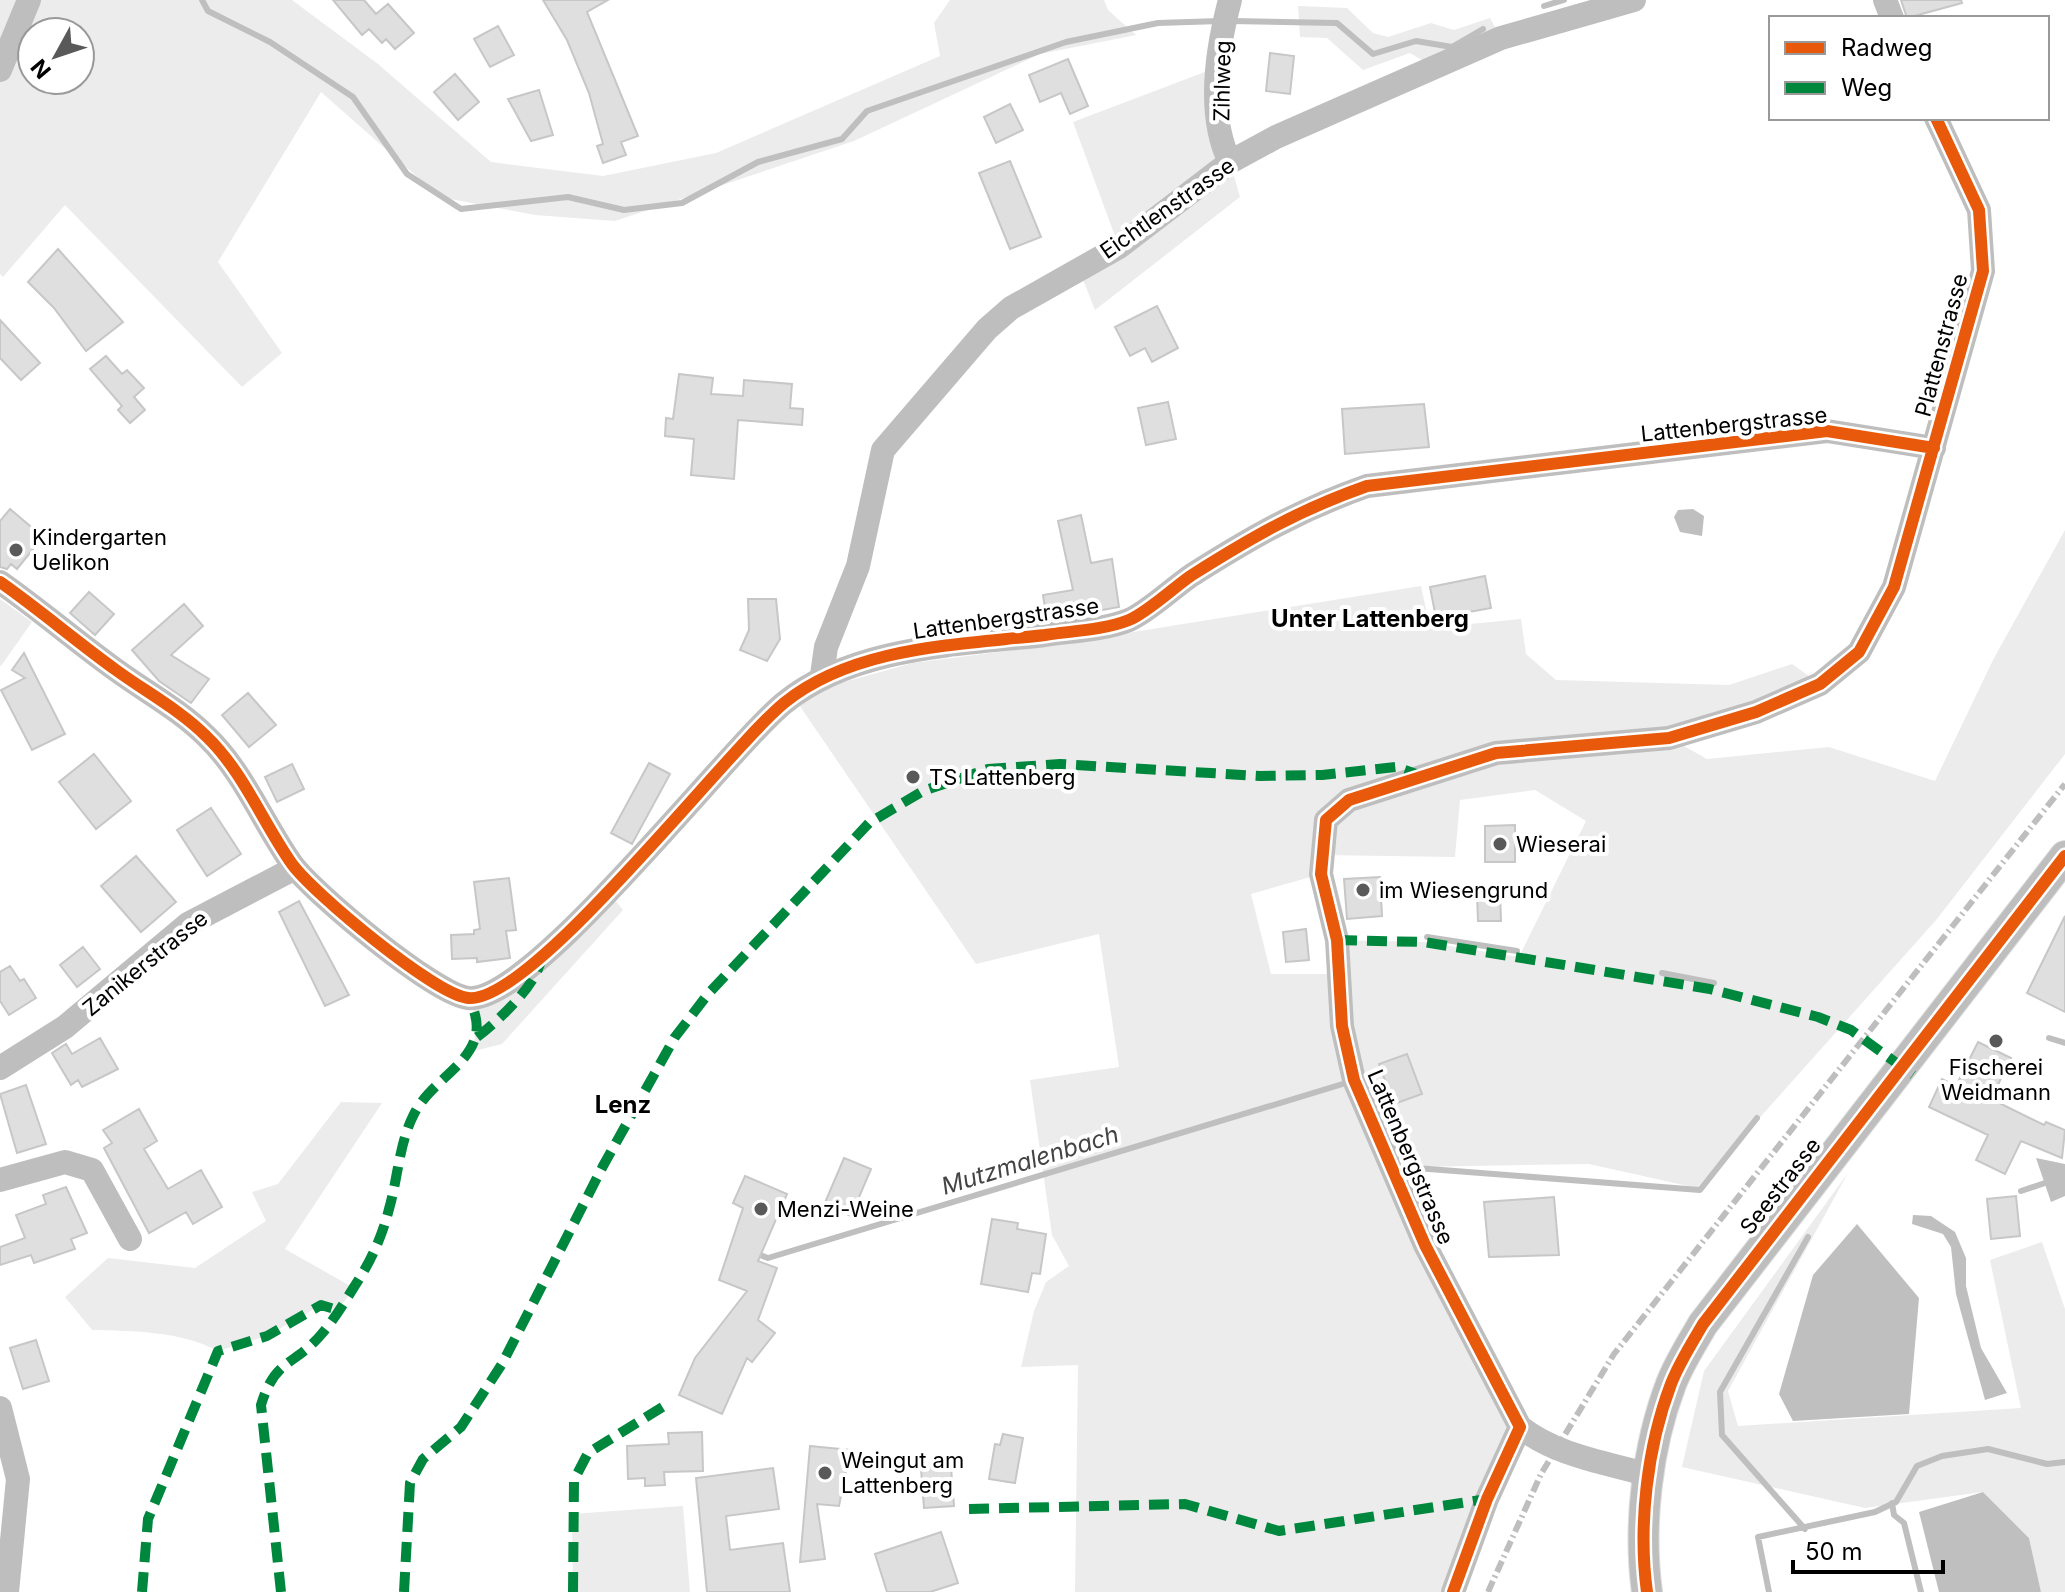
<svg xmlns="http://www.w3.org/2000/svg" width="2065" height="1592" font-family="Inter,sans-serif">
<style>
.green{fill:#ececec;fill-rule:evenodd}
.water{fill:#bfbfbf}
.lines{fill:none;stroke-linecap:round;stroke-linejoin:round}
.stream{stroke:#bfbfbf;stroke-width:6}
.building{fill:#dfdfdf;stroke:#c7c7c7;stroke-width:2}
.major-casing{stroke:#dbdbdb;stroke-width:32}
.minor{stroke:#bebebe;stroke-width:24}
.major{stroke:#bebebe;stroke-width:30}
.rail{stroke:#bebebe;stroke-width:6;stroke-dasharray:12 4 2 4;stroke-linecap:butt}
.quiet{stroke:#00873e;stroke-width:10;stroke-dasharray:20 10;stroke-linecap:butt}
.cycleway-casing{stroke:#fff;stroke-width:17}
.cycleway{stroke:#e8590c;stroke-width:12}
.poi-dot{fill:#595959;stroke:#fff;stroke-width:3}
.labels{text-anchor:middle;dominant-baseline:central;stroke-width:8;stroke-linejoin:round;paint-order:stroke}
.street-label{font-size:22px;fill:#000;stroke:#fff}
.poi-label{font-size:22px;fill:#000;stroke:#fff;text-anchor:start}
.neighbourhood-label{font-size:24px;font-weight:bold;fill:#000;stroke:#fff}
.water-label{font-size:24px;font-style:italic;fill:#444;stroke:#fff}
</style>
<rect width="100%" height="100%" fill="#fff"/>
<path class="green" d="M0,0H292L378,64L491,162L603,176L716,153L940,56L934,23L950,0H1104L1108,10L1136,35L1040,54L854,141L615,221L535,215L440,197L321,92L218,262L282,353L242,387L65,205L3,277L0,274ZM32,32H80V80H32Z
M1298,6L1347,8L1373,33L1388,37L1431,23L1454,30L1490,18L1501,38L1434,67L1410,53L1363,70L1327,38L1300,37Z
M1218,67L1230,162L1240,197L1095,310L1078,267L1119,247L1073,122Z
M2065,530V754L1937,919L1697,1188L1589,1164L1413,1167L1401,1127L1370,1122L1520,1427L1453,1592H1075L1078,1365L1021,1367L1034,1311L1046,1282L1069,1266L1052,1235L1030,1080L1119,1067L1099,934L976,964L793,696L913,663L1052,645L1421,586L1430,628L1521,619L1526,654L1556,680L1729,685L1792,664L1820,684L1670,738L1707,759L1829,747L1935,781L1994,658ZM1535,790L1586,821L1519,957L1424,942L1337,940L1339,974H1271L1251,894L1321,874L1323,855L1455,857L1460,800Z
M0,599L32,622L1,666L0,665Z
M609,892L623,910L502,1044L470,1052C478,1033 478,1017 468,998Z
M341,1102L382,1103L285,1249L354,1288L338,1310L321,1305L267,1336L218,1351C181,1331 133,1331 92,1330L65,1297L108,1258L195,1268L266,1221L252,1192L278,1184Z
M1848,1173L1728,1391L1738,1426L2021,1408L1990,1260L2042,1242L2065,1309V1592H2041L2029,1538L1983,1492L1865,1508L1682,1467L1704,1371Z
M683,1506L690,1592H573L572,1514Z"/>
<path class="water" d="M1693,509L1704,516L1702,536L1680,532L1674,517L1678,510Z
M2036,1158L2065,1164V1196L2051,1202Z
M1913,1215L1931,1216L1955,1232L1966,1258V1286L1981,1348L2007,1393L1985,1400L1956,1294L1951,1247L1943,1234L1912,1224Z
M1857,1224L1919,1298L1909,1414L1793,1421L1779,1394L1813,1275Z
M1983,1492L2029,1538L2041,1592H1939L1919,1512Z"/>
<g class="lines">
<path class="stream" d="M202,0L208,11L270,42L353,97L407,174L461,209L568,197L624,210L682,203L758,162L842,139L867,111L1066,42L1158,23L1220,21
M1544,6L1564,0
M1231,21L1337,23L1373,54L1416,41L1452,47L1483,29
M1427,937L1517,951
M1662,973L1714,983
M2049,1038L2065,1043
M1403,1167L1700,1190L1757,1118
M2021,1191L2045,1183
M755,1253L768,1258L1346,1083
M1892,1503L1894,1515L1904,1523L1921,1592
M1805,1529L1722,1435L1720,1392L1808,1237
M1769,1592L1758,1537L1875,1512L1896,1502L1917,1466L1942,1456L1988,1449L2047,1464L2065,1462"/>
</g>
<path class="building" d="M333,0H364L376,14L388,4L414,33L395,49L386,39L382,43L369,29L362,35Z
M543,0H608L587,12L638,136L621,142L626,155L603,163L597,146L603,144L589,93L567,40Z
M1901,0H1961L1962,3L1907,18Z
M498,26L514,55L490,67L474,39Z
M1270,53L1294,56L1290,94L1266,91Z
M1068,59L1088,106L1070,114L1061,93L1040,102L1029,75Z
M455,74L479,102L458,120L434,92Z
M539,90L553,135L531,141L508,99Z
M1010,104L1023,130L996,143L984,117Z
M1010,161L1041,237L1010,249L979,173Z
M58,249L123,322L86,351L54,308L28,282Z
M1157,306L1178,348L1152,362L1145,348L1130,356L1115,327Z
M0,320L40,363L21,380L0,358Z
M106,356L122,374L127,370L144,388L134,397L145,410L130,423L118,410L122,406L90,369Z
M679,374L713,378L711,394L743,396L744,380L792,384L790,408L803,409L802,425L738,420L734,479L691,475L694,439L665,436L666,418L673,419Z
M1168,402L1176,439L1146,445L1138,408Z
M1424,404L1429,447L1345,454L1342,409Z
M10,509L43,537L17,569L11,564L7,569L0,567V521Z
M1081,515L1091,563L1112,559L1119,607L1047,620L1043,595L1073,590L1058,521Z
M1485,576L1491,608L1436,618L1430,587Z
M89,592L114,614L95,635L70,613Z
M748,599H776L780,639L767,661L740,650L749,630Z
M184,604L203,626L171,655L209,679L191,703L159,681L132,650Z
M24,653L65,734L32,750L1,690L25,678L12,670Z
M248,693L276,725L249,747L222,715Z
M94,754L131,801L96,829L59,782Z
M649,763L670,774L632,844L611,833Z
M292,764L304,789L277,802L265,777Z
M211,808L241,854L207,876L177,830Z
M1515,825V862H1485V826Z
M136,856L176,902L141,932L101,886Z
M1380,877L1382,916L1347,919L1344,879Z
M509,878L516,930L506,931L510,958L477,962V958L452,959L451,935L474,934V930L480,929L474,882Z
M1500,892L1501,921H1478L1477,893Z
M299,901L349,995L325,1006L279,912Z
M2065,916V1012L2027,993Z
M1306,929L1309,960L1286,962L1283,932Z
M83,947L100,969L77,987L60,965Z
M10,966L20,981L24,979L36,998L9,1015L0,1001V972Z
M100,1038L118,1069L82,1087L78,1080L71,1085L52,1053L66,1044L72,1054Z
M1978,1042L2011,1058L1991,1099L2044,1125L2046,1122L2065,1130L2062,1158L2021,1141L2005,1174L1976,1160L1988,1135L1929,1107L1942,1079L1956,1086Z
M1407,1054L1422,1094L1394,1104L1379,1064Z
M26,1085L46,1144L17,1153L0,1094Z
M139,1109L157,1141L144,1149L168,1189L201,1170L222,1207L193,1224L186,1212L149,1233L104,1148L112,1143L103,1130Z
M844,1158L871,1169L851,1216L824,1205Z
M745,1176L787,1194L758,1261L777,1268L758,1320L775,1333L752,1362L747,1358L722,1414L679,1395L695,1358L747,1291L719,1280L743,1208L733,1203Z
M66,1187L87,1233L71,1239L75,1249L34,1263L31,1255L0,1265V1247L25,1238L16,1215L46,1204L43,1195Z
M2016,1196L2020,1236L1991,1239L1987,1199Z
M1554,1197L1559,1255L1489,1257L1484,1202Z
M992,1219L1018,1223L1017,1229L1046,1234L1040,1274L1032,1273L1028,1292L981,1284Z
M36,1340L49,1381L23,1389L10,1348Z
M702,1432L703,1471L664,1472L665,1485L645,1486V1478L628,1479L627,1446L669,1444L668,1433Z
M1003,1434L1023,1438L1015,1483L989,1479L995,1444L1000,1445Z
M810,1446L850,1450L839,1506L817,1504L825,1559L800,1562Z
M951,1467L954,1506L924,1508L921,1469Z
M773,1468L779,1509L726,1516L730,1550L783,1543L790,1592H707L696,1478Z
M941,1532L958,1583L930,1592H887L875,1554Z"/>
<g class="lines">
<g class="major-casing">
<path id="major" d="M1647,1592C1638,1526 1647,1447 1671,1384C1679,1363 1692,1343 1703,1324L2065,856"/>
</g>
<path class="minor" d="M1230,0C1217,49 1206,114 1230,162
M1885,0L1892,18
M0,70L29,0
M0,582C40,610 77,642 116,670C146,692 180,710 206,736C243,771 263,823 292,864C313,893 434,994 468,998C531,1005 725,752 784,703C854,646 958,645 1045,635C1071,631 1104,630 1129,620C1148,612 1174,587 1192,575C1252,537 1299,510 1367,486L1827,431L1934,448
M822,675L826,647L858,566L883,450L987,329L1011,308L1119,247L1230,162L1276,137L1501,38L1634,0
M0,1068L65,1027L188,924L295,868
M0,1180L65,1162L92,1170L130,1239
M0,1408L18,1479L7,1592
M1649,1475C1604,1462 1557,1456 1520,1427L1425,1245L1354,1080L1342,1026L1337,940L1321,874L1326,820L1349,800L1496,753L1669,738L1756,712L1820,684L1859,652L1894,587L1983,271L1979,210L1936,118
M1453,1592L1487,1499L1520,1427"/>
<use href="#major" class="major"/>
<path class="rail" d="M1488,1592L1541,1474L1614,1354L2065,784"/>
<path class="quiet" d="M1337,940L1424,942L1710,989L1818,1017L1851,1030L1913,1075
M477,1037C497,1022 538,984 541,959
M969,1509L1185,1504L1279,1531L1487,1499
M142,1592L148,1519L218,1351L267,1336L321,1305L338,1310
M281,1592L261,1405C275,1359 292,1367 319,1337C332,1323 344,1303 354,1287C370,1263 382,1237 389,1209C398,1178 399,1143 414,1114C435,1072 500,1055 468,998
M404,1592L410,1483L423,1459L461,1427L502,1364L603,1166L675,1037L708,994L869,823L923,791L988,769L1060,764L1260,776L1322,775L1396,767L1419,775
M573,1592L574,1480L588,1453L664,1406"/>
<g class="cycleway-casing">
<path id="cycleway" d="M0,582C40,610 77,642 116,670C146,692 180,710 206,736C243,771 263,823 292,864C313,893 434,994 468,998C531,1005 725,752 784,703C854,646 958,645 1045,635C1071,631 1104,630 1129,620C1148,612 1174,587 1192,575C1252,537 1299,510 1367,486L1827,431L1934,448
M1453,1592L1487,1499L1520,1427L1425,1245L1354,1080L1342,1026L1337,940L1321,874L1326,820L1349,800L1496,753L1669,738L1756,712L1820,684L1859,652L1894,587L1983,271L1979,210L1936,118
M1647,1592C1638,1526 1647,1447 1671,1384C1679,1363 1692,1343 1703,1324L2065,856"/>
</g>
<use href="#cycleway" class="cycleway"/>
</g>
<g class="poi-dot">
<circle cx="16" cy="550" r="8"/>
<circle cx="913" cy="777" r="8"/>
<circle cx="1500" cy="844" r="8"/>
<circle cx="1363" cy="890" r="8"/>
<circle cx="1996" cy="1041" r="8"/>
<circle cx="761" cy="1209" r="8"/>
<circle cx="825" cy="1473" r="8"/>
</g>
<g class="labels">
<g class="street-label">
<text transform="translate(1222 81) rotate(-89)">Zihlweg</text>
<text transform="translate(1167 208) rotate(-35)">Eichtlenstrasse</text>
<text transform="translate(1941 345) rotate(-75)">Plattenstrasse</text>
<text transform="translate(1734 424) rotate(-6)">Lattenbergstrasse</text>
<text transform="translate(1006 618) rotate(-8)">Lattenbergstrasse</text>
<text transform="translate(145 963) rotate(-39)">Zanikerstrasse</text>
<text transform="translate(1411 1157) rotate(67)">Lattenbergstrasse</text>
<text transform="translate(1780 1186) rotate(-52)">Seestrasse</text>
</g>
<g class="poi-label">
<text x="32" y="537">Kindergarten<tspan x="32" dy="25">Uelikon</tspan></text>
<text x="929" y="777">TS Lattenberg</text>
<text x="1516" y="844">Wieserai</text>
<text x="1379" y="890">im Wiesengrund</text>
<text x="1996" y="1067" text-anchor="middle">Fischerei<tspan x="1996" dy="25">Weidmann</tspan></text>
<text x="777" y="1209">Menzi-Weine</text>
<text x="841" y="1460">Weingut am<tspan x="841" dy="25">Lattenberg</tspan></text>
</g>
<g class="neighbourhood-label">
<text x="1370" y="618">Unter Lattenberg</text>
<text x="623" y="1104">Lenz</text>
</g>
<g class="water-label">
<text transform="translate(1030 1160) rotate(-17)">Mutzmalenbach</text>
</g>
</g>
<rect x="1769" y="16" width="280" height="104" fill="#ffffff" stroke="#999999" stroke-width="2"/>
<rect x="1785" y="42" width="40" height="12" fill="#e8590c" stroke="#999999" stroke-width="2"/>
<text x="1841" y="56" font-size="24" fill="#000000">Radweg</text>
<rect x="1785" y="82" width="40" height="12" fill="#00873e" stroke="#999999" stroke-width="2"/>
<text x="1841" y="96" font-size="24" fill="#000000">Weg</text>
<g transform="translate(56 56) rotate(230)"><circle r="38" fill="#ffffff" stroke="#999999" stroke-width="2"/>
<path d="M0-6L14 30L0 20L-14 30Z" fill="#595959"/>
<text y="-12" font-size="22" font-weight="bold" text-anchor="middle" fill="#000000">N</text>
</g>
<path d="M1793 1560v12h150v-12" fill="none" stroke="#000000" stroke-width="4"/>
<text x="1805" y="1560" font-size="24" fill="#000000" stroke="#ffffff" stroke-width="6" paint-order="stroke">50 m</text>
</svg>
